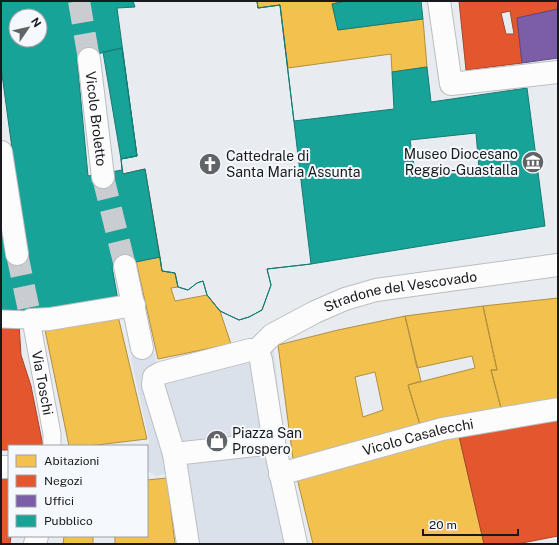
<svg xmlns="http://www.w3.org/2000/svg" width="559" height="545" font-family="'Public Sans',sans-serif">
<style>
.built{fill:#dae1eb}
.homes{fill:#f2c14e;stroke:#b18f3f;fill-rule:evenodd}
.shops{fill:#e4572e;stroke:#a74529;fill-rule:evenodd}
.offices{fill:#7b5ea7;stroke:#5d4a7e}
.public{fill:#17a398;stroke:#177a73;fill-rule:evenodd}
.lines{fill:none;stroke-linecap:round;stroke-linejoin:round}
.pedestrian-tunnel{stroke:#c9ccd0;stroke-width:22;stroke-dasharray:22 11;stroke-linecap:butt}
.service-casing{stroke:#bbbec1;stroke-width:19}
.pedestrian-casing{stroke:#bbbec1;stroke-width:24}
.minor-casing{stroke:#bbbec1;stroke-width:24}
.service{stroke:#fcfcfd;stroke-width:17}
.pedestrian{stroke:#fcfcfd;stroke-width:22}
.minor{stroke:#fcfcfd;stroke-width:22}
.labels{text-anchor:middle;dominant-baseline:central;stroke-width:4;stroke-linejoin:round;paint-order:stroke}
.street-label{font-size:14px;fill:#181a1d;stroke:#f5f8fd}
.poi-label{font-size:14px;fill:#181a1d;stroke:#f5f8fd;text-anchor:start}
</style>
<rect width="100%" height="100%" fill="#e8ecf0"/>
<path class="built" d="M272,335L288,472L305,544H178L169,473L156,476L147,471V446L149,444V439L131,359L132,355L136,351H151L155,355L157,365Z"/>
<path class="homes" d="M257,1H346L332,4L338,30L423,19L427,67L392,72L391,54L288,68L280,5L258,8Z
M160,257L162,271L175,273L178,287L171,288L175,301L207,295L220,311L231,344L158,359L136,261Z
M558,298V399L501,408L491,370H497L483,306Z
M483,306L497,370H491L501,408L420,425L408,385L475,368L472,356L417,368L405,316Z
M118,316L147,439L88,446H69L45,330Z
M405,316L421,381L408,385L420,425L293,459L278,345L338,330ZM375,372L383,410L363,417L355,377Z
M459,436L484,544H313L297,478L405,448Z
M167,478L175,544H115V536H147V480Z
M64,536H93V544H63Z"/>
<path class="shops" d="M459,1H558V9L517,18L522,63L466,70ZM510,11L514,34H506L501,13Z
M145,169L160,257L136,261L123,174Z
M19,324L21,355L31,386L43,446H9V450H1V325Z
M558,417V536L517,544H484L459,436Z
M1,477H9V536H11L10,544H1Z"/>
<path class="offices" d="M558,9V58L522,63L517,18Z"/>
<path class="public" d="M1,1H257L258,8L280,5L294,121L394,109L392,72L427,67L431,102L527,88L545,226L311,264L267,269L271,285L262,310L249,317L239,320L220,311L207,295L203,281L197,283L188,290L178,287L175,273L162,271L160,257L112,267L118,300L42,313L1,314V227L6,256L26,252L1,67ZM16,16H40V40H16ZM122,48L137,156L121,159L122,170L88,176L77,59ZM476,133L479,169L416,178L410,140Z
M133,1H257L258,8L280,5L311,264L267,269L271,285L262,310L249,317L239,320L220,311L207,295L203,281L197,283L188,290L178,287L175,273L162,271L145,169L123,174L121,159L137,156L117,8L135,7Z
M346,1H421L423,19L338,30L332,4Z
M122,48L137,156L121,159L103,52Z"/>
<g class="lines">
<path class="pedestrian-tunnel" d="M79,1L89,59
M103,177L125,266
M17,254L31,320"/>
<g class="service-casing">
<g id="service">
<path id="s1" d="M1,319L31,320L52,434V446"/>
</g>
</g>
<g class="pedestrian-casing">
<g id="pedestrian">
<path d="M439,1L451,84L558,72"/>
<path id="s2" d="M89,59L103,177"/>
<path d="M1,152L17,254"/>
<path d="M125,266L142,348"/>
<path d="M31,320L50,319L134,305"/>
<path id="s3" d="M256,351L272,335L315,312L345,299L376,290L558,265"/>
<path d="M174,454L274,443"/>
<path id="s4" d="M280,474L442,429L558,409"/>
<path d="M188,544L174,454L153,385L154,377L161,373L250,350C257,351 259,353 261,360L274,443L296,544"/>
</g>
</g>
<g class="minor-casing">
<path id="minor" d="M1,467H9
M35,544L37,536"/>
</g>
<use href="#service" class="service"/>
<use href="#pedestrian" class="pedestrian"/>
<use href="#minor" class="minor"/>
</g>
<defs>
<g id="museum-disc" transform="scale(1.15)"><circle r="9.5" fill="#616467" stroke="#f5f8fd"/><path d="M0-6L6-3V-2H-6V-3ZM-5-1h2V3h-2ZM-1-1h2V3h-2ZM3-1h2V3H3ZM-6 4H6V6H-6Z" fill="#fff"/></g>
<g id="church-disc" transform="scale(1.15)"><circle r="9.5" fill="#616467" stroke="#f5f8fd"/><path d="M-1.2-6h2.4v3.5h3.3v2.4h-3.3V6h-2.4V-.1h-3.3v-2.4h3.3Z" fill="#fff"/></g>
<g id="shop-disc" transform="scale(1.15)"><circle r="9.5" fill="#616467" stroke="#f5f8fd"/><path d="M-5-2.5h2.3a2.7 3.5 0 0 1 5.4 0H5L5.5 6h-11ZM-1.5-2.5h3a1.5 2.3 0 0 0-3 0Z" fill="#fff"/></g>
</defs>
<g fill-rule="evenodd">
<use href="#museum-disc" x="533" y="162"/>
<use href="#church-disc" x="210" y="164"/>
<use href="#shop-disc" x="217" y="441"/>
</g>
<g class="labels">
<g class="street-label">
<text stroke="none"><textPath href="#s2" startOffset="60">Vicolo Broletto</textPath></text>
<text stroke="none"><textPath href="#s3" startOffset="160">Stradone del Vescovado</textPath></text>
<text stroke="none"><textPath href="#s1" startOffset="94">Via Toschi</textPath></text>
<text stroke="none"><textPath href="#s4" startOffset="143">Vicolo Casalecchi</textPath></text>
</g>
<g class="poi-label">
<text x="518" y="154" text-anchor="end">Museo Diocesano<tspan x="518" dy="16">Reggio-Guastalla</tspan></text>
<text x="226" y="156">Cattedrale di<tspan x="226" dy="16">Santa Maria Assunta</tspan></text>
<text x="232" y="433">Piazza San<tspan x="232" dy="16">Prospero</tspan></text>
</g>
</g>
<rect width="559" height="545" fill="none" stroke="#181a1d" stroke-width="4"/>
<rect x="8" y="445" width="140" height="92" fill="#f5f8fd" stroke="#9d9fa3"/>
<rect x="16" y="455" width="20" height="12" fill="#f2c14e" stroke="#9d9fa3"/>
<text x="44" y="465" font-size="12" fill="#181a1d">Abitazioni</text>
<rect x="16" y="475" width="20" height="12" fill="#e4572e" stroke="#9d9fa3"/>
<text x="44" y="485" font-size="12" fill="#181a1d">Negozi</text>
<rect x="16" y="495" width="20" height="12" fill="#7b5ea7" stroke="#9d9fa3"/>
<text x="44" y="505" font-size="12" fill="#181a1d">Uffici</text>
<rect x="16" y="515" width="20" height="12" fill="#17a398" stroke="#9d9fa3"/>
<text x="44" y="525" font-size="12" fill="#181a1d">Pubblico</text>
<g transform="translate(28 28) rotate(56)"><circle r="19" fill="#f5f8fd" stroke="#9d9fa3"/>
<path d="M0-3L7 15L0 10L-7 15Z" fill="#616467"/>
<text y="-6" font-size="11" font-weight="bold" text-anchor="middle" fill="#181a1d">N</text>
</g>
<path d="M423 529v6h95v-6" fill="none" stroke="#181a1d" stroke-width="2"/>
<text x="429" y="529" font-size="12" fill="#181a1d" stroke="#f5f8fd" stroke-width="3" paint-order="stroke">20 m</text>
</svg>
